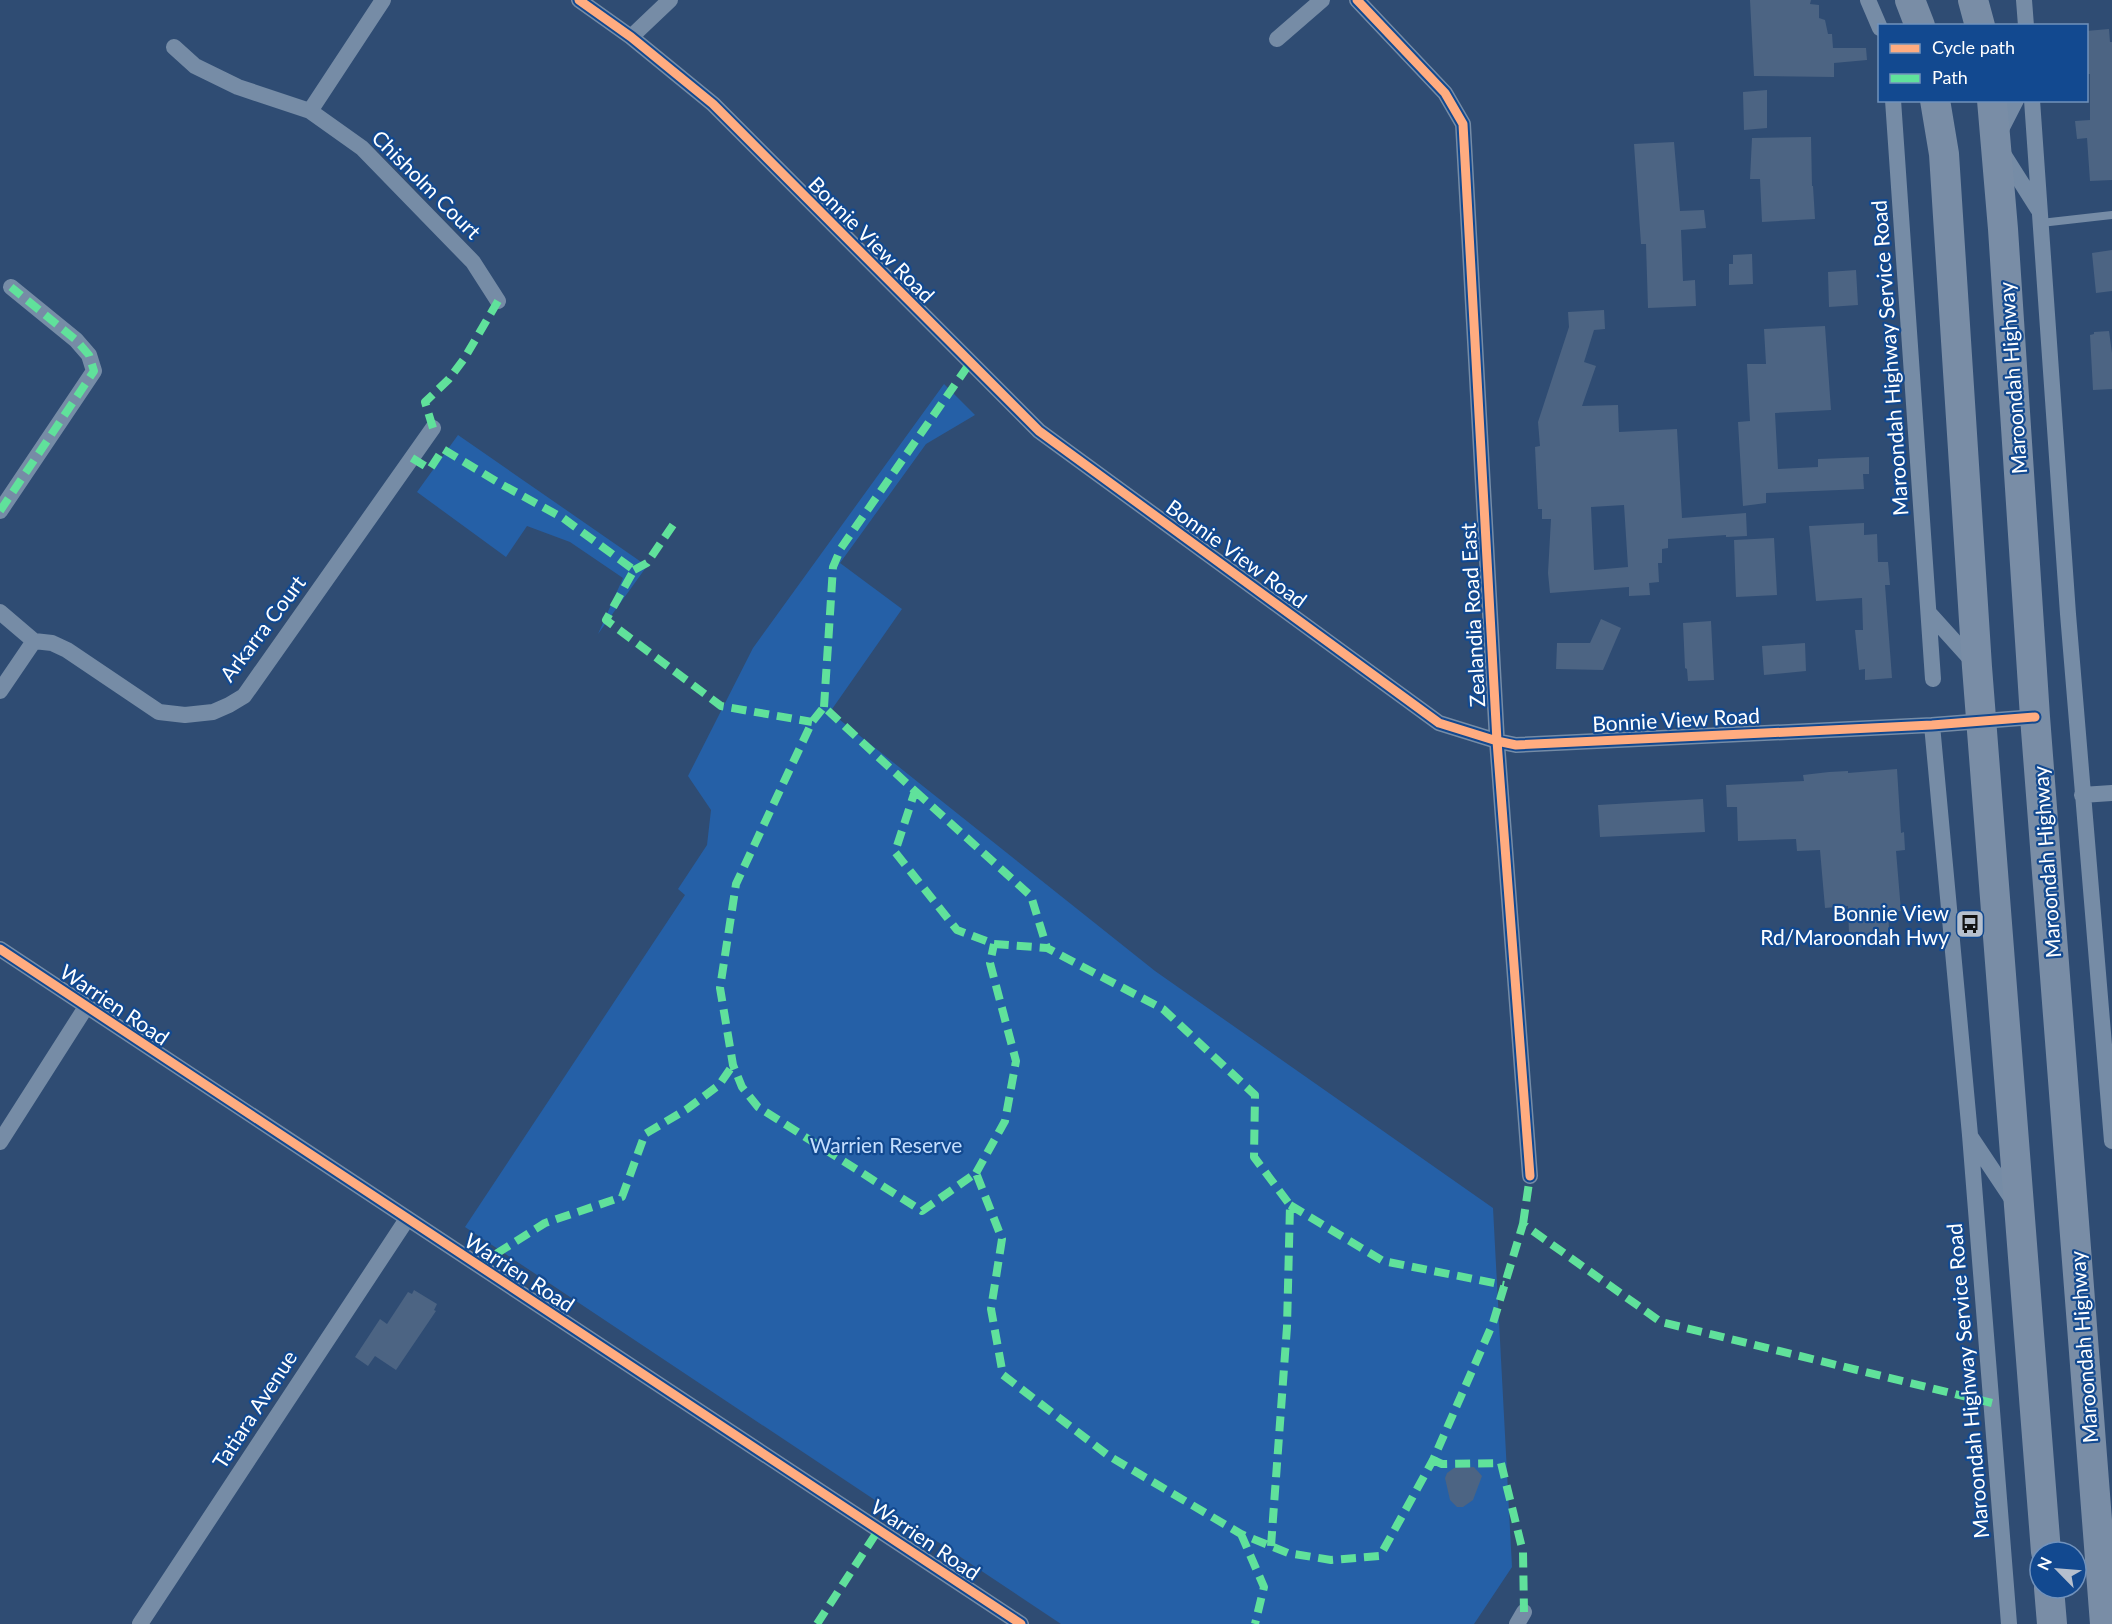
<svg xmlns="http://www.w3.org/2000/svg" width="2112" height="1624" font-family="Lato,sans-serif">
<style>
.green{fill:#2560a7}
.building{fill:#4c6483;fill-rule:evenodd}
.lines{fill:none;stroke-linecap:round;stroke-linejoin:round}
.lane{stroke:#768ca6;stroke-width:8}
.street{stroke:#768ca6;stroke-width:16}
.highway{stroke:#798da6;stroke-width:30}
.quiet{stroke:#60e19b;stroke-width:8;stroke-dasharray:15 8;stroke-linecap:butt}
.cycleway-casing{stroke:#124990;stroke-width:13}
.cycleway{stroke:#ffac80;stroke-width:9}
.labels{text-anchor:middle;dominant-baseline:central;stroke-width:4.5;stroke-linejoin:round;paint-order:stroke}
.street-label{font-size:21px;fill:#fff;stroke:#124990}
.poi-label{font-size:21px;fill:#fff;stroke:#124990;text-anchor:end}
.park-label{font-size:21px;fill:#c4defd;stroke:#124990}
</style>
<rect width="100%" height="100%" fill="#2f4c73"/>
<path class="green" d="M944,384L975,415L926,444L840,563L902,609L830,712L1155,971L1493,1208L1512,1567L1474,1624H1061L465,1227L685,895L678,889L707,845L711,810L688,776L753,648Z
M458,435L647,566L598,634L623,578L570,542L527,526L506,557L417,492Z"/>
<path class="building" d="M1750,0H1811L1810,4L1819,5V18L1825,20L1828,34H1832L1833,48H1866L1867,60L1834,63V77L1754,76Z
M2109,29L2110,42H2112V180L2090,181L2087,138L2077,139L2075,121L2090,120V74H2086V31Z
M1767,90V128L1744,130L1743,92Z
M1811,137L1812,186H1813L1815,219L1762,222L1760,179H1750L1752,138Z
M1674,142L1680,211L1704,210L1706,228L1681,230L1683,281L1695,280L1696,306L1648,308L1646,244H1641L1634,144Z
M2112,250V291L2096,293L2092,253Z
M1752,254L1753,284L1729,285V264H1733V255Z
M1856,270L1858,305L1829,307L1828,272Z
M1604,310L1605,329L1594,330L1584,362L1596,366L1582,406L1618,405L1619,432L1677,429L1682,518L1746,513L1747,536L1726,537V535L1668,539V548L1662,549V563H1658L1659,582L1649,583L1650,595L1629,596V587L1550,593L1548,573L1551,519H1542V509H1538L1535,447L1540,446L1538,422L1569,327L1568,312ZM1624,505L1628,567L1594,570L1591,507Z
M1825,326L1831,410L1775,413L1778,469L1818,467V459L1869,457V474H1863L1864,489L1766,493V503L1743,506L1738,422L1750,421L1747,364H1766L1764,329Z
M2109,331L2112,353V389L2093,390L2090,335L2094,334V332Z
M1864,523V535L1877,534L1878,562H1888L1890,585H1885L1892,678L1865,680V669L1859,670L1855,630H1863L1862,598L1816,601L1809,526Z
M1774,538L1777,595L1736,597L1734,540Z
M1601,619L1621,628L1603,670L1556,669L1557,643H1590Z
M1711,621L1714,680L1688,681L1687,669L1685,668L1683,623Z
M1805,643L1806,671L1764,675L1762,646Z
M1897,769L1901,833L1904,832L1905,850L1896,851L1901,911L1888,912L1890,945L1856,947L1855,932L1849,933L1848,906L1825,908L1820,850L1797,851L1796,839L1738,841L1737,807H1727L1726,785L1804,781L1803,775L1829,772L1848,771V773Z
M1703,799L1705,832L1600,837L1598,805Z
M414,1290L437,1304L434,1310L436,1311L396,1370L375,1356L368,1366L355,1357L380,1319L387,1324L408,1292L412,1294Z
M1474,1467L1482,1476L1473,1500L1463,1507H1457L1450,1500L1445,1478L1447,1473L1454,1468Z"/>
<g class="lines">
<path class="lane" d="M2041,223L2112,215"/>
<path class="street" d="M579,0L631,37L713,104L1039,431L1439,723L1497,741L1516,745L1932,725L2035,717
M1357,0L1445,93L1463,124L1497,741L1530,1176
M1868,0L1880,28
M2024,0L2026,26
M631,37L670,0
M1277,39L1322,0
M174,47L195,66L238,87L310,111L362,148L473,262L498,301
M1893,100L1933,679
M2016,100L1995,141L2038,209
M2032,100L2068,614L2112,1141
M310,111L383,0
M0,511L94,371L89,355L76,340L11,287
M0,612L34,641
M1929,613L1975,664
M34,641L52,643L67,650L159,712L185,715L213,712L229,705L244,696L433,428
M0,691L34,641
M1932,725L1970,1135L2009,1624
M2082,795L2112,793
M0,949L1021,1624
M1970,1136L2014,1202
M0,1142L86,1007
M140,1624L407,1219
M1517,1624L1524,1612"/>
<path class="highway" d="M1910,0L1920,26
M1973,0L1980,26
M1935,100L1944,154L1977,667L2046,1552
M1992,100L2003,229L2035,717L2105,1624
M2049,1588L2052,1624"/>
<path class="quiet" d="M433,428L425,402L449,379L464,359L498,301
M412,458L430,469L443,449L499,483L563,518L634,570L606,620L721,706L812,722
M0,511L94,371L89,355L76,340L11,287
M634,570L647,563L673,525
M824,707L833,567L841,548L970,363
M915,791L1031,896L1047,948
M976,1173L1005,1121L1016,1061L990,963L994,944
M1290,1205L1383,1261L1504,1285
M1523,1224L1530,1176
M477,1266L545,1223L622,1197L645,1134L687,1109L719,1085L733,1065
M1433,1460L1442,1464L1501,1463L1523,1552L1524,1612
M1241,1534L1264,1587L1255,1624
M1271,1546L1287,1327L1290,1205L1254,1157L1255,1095L1163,1009L1047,948L994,944L957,930L895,852L915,791L824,707L812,722L736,884L720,988L733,1065L742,1087L758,1107L922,1211L976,1173L1002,1239L991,1309L1003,1375L1109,1456L1241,1534L1288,1553L1331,1560L1380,1556L1433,1460L1493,1323L1523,1224L1661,1322L1992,1403
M817,1624L879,1529"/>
<g class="cycleway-casing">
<path id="cycleway" d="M579,0L631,37L713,104L1039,431L1439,723L1497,741L1516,745L1932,725L2035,717
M1357,0L1445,93L1463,124L1497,741L1530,1176
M0,949L1021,1624"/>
</g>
<use href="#cycleway" class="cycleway"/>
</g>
<defs>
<g id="bus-square" transform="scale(1.5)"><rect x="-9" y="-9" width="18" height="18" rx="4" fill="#b6c0ce" stroke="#124990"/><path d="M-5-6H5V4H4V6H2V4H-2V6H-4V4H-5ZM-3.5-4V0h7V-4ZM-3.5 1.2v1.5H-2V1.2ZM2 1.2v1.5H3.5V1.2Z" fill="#111"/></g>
</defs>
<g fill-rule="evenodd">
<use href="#bus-square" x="1970" y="924"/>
</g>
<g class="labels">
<g class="street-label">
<text transform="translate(427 184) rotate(45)">Chisholm Court</text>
<text transform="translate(872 239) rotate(45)">Bonnie View Road</text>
<text transform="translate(1889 358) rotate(-94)">Maroondah Highway Service Road</text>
<text transform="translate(2012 378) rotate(-94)">Maroondah Highway</text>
<text transform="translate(1237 553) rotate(36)">Bonnie View Road</text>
<text transform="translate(1472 615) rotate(-93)">Zealandia Road East</text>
<text transform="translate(262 628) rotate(-53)">Arkarra Court</text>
<text transform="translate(1676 719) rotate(-3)">Bonnie View Road</text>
<text transform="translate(2046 862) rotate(-94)">Maroondah Highway</text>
<text transform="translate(115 1004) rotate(34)">Warrien Road</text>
<text transform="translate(520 1272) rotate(33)">Warrien Road</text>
<text transform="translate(2083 1347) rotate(-94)">Maroondah Highway</text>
<text transform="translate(1967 1381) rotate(-95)">Maroondah Highway Service Road</text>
<text transform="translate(254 1409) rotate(-57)">Tatiara Avenue</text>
<text transform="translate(926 1539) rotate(34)">Warrien Road</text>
</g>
<g class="poi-label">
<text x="1949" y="912">Bonnie View<tspan x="1949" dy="24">Rd/Maroondah Hwy</tspan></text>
</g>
<g class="park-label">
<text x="886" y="1144">Warrien Reserve</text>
</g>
</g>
<rect x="1878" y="24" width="210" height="78" fill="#124990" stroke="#7192bc" stroke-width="1.5"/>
<rect x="1890" y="44" width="30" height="9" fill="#ffac80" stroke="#7192bc" stroke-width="1.5"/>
<text x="1932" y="54" font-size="18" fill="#ffffff">Cycle path</text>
<rect x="1890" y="74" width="30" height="9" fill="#60e19b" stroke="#7192bc" stroke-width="1.5"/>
<text x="1932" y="84" font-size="18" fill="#ffffff">Path</text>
<g transform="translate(2058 1570) rotate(295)"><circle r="28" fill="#124990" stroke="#7192bc" stroke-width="1.5"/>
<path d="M0-4.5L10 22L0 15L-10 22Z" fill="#b6c0ce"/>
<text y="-9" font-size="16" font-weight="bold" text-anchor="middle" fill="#ffffff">N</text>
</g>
</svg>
